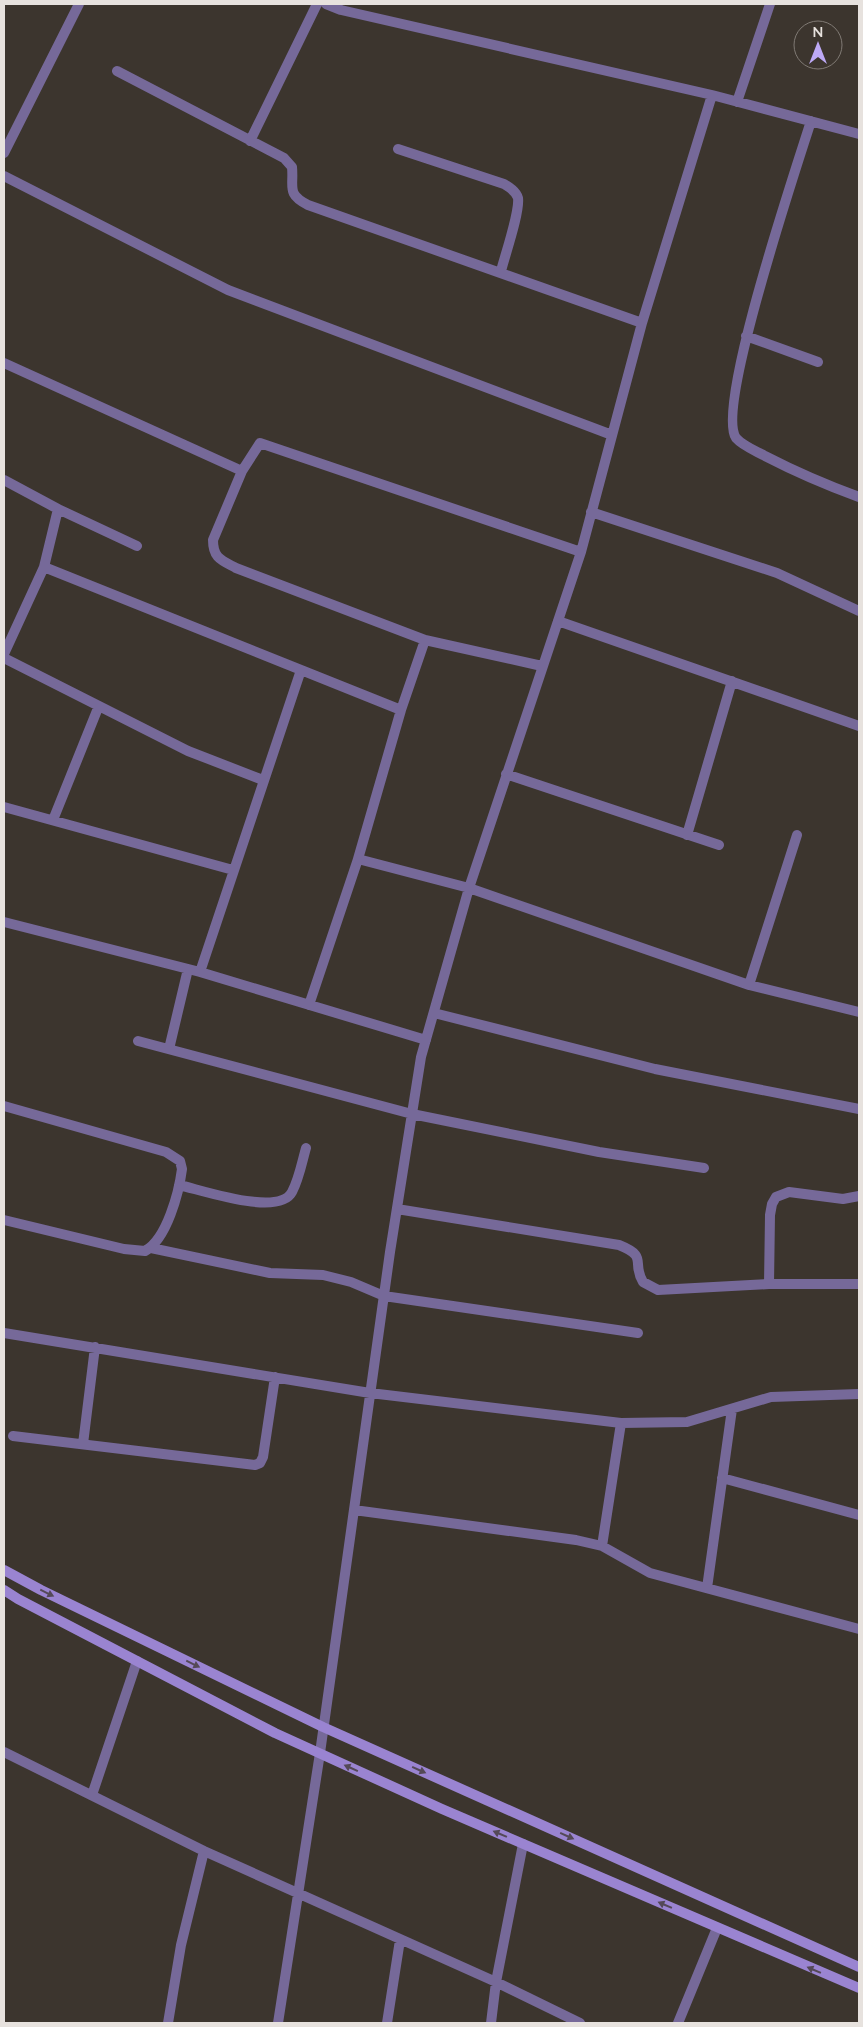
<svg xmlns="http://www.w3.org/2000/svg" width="863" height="2027" font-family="Lato,sans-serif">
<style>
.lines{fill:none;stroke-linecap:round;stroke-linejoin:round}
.minor{stroke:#766999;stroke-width:10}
.secondary{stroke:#9a84d1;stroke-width:10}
.oneway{fill:#544957}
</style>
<rect width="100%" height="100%" fill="#3c352e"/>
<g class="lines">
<path class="minor" d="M326,4L341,10L712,95L859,134
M117,71L284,158L292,167C294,187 286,194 308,205L642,323
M737,102L770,4
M811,121C797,166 715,408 736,438C743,446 756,451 765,456C796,472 826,485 859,497
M250,141L317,4
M398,149L504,184C509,187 516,191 518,198C520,212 505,255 501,271
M4,153L79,4
M4,176L228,290L612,435
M746,336L818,362
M4,363L242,471L260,443L581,552
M242,471L213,540C213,558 221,560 236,568L425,640
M4,480L58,509L44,567L401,710L425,640L542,666
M58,509L137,546
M591,512L777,573L859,611
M558,621L859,726
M4,654L44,567
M4,658L188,751L263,780
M401,710L358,859L469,888L749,985L859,1012
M506,774L719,845
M4,807L233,870
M53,820L98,708
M687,835L732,681
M4,922L200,972L426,1040
M200,972L301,670
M749,985L797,835
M309,1005L358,859
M434,1013L655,1069L859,1109
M138,1041L412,1114L599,1152L704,1168
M169,1049L188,969
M4,1106L166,1152L180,1161L182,1169C179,1192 167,1239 145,1251L124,1249L4,1220
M179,1185C202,1190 279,1217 292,1192C299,1179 302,1162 306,1148
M397,1209L619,1245C649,1257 631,1262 643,1282L658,1290L769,1284H859
M151,1248L270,1273L323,1275L351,1282L384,1296L638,1333
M769,1284L770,1215L772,1204L776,1197L789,1192L843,1199L859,1196
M4,1333L370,1393L621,1423L687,1422L771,1397L859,1394
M13,1436L255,1465L260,1463L263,1457L275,1377
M83,1444L95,1347
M722,1478L859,1515
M354,1510L576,1540L602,1546L650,1573L859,1629
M602,1546L621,1423
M707,1588L732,1409
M4,1752L204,1851L496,1982L580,2023
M92,1795L137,1661
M168,2023L181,1945L204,1851
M278,2023L320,1753L390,1252L421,1057L469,888L581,552L642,323L712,95
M387,2023L400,1940
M491,2023L496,1982L523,1844
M678,2023L717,1928"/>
<path class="secondary" d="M4,1570L41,1590L323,1727L859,1967
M4,1590L18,1599L275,1733L442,1809L859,1988"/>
</g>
<defs><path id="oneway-solid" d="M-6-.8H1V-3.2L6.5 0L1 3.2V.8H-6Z" transform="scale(1.25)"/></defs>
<g class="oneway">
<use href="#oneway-solid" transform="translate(47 1593) rotate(26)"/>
<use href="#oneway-solid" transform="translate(193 1664) rotate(26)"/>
<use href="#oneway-solid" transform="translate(351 1768) rotate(-156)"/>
<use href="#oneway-solid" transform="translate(419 1770) rotate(24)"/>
<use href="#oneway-solid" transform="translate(500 1834) rotate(-157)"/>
<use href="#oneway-solid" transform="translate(567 1836) rotate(24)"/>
<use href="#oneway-solid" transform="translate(665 1905) rotate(-157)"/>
<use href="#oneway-solid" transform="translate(814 1970) rotate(-157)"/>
</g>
<rect width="863" height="2027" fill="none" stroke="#e7e2de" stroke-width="10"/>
<g transform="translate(818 45)"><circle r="24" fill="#3c352e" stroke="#807a74"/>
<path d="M0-4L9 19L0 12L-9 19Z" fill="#bda9f5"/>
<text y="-8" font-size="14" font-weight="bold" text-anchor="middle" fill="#e7e2de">N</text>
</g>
</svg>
